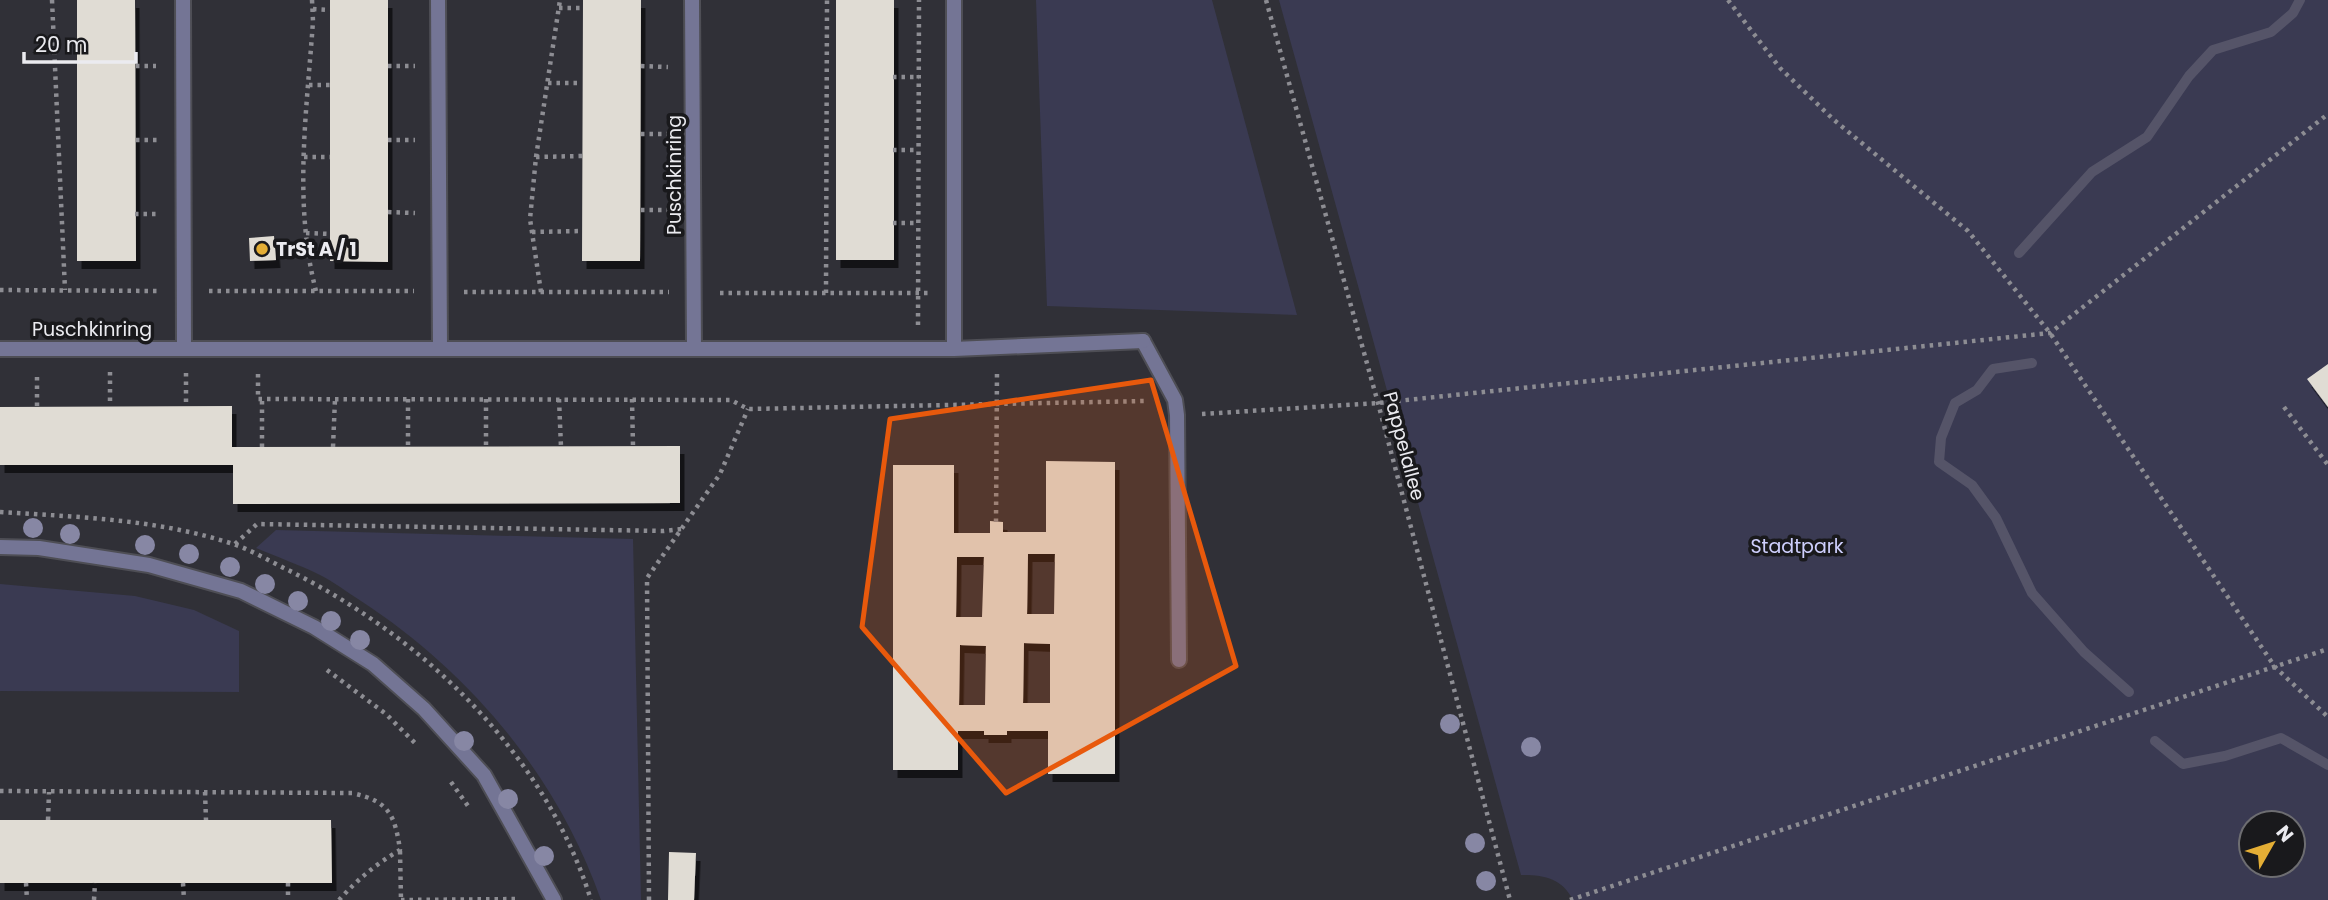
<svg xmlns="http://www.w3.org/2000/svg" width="2328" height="900" font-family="Poppins,sans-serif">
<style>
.green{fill:#3a3a52;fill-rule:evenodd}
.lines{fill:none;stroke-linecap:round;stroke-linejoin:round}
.stream{stroke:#555468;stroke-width:10}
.building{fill:#e0dcd4;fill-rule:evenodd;filter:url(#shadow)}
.lane-casing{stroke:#4e4e55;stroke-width:18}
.street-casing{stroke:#4e4e55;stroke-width:18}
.path{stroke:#8d8d93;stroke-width:4.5;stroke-dasharray:3.5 5;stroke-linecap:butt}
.lane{stroke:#747595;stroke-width:14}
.street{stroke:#747595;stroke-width:14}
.tree{fill:#8787a4}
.marked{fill:#e8590c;fill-opacity:0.2;stroke:#e8590c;stroke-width:5;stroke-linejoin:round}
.poi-dot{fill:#e4ae35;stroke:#19191c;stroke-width:2.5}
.labels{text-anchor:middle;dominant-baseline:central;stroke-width:7;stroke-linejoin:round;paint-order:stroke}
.street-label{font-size:19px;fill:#ebebf0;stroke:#19191c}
.poi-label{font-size:19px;font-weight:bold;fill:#ebebf0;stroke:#19191c;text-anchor:start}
.park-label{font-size:19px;fill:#cecffd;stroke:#19191c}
</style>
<defs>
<filter id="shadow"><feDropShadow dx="4.5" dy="8" stdDeviation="0" flood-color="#0009"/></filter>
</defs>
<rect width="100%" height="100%" fill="#303037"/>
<path class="green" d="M1036,0H1212L1297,315L1047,306Z
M1279,0H2328V900H1573C1562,878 1544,875 1521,875ZM2251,823H2293V865H2251Z
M276,530L633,539L641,900H601C558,777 470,672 361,601C347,592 334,582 320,575C300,565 277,557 256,548Z
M0,584L135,596L194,610L239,631V692L0,691Z"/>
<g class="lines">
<path class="stream" d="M2019,253L2092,172L2147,137L2189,76L2213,50L2271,32L2293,13L2300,0
M2032,363L1993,369L1977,390L1955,403L1941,438L1939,462L1972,485L1996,518L2032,593L2084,652L2129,692
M2155,741L2183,764L2225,756L2281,738L2328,765"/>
</g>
<path class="building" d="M77,0H135L136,261H77Z
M330,0H388V262L330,261Z
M583,0H641L640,261H582Z
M836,0H894V260H836Z
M274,236L276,260L250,261L249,238Z
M2328,364V407L2307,379Z
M232,406V447L680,446V503L233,504V465H0V407Z
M1046,461L1115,462V774H1048V731H1007V735H984V731H958V770H893V465H954V533H990V521L1003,522V532H1046ZM1028,554H1055L1054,614H1027ZM957,557H984L982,617H956ZM1024,643L1050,644V703H1023ZM960,645L986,646L985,705H959Z
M0,820H331L332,883H0Z
M669,852L696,853L694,900H668Z"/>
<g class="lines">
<g class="lane-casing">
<path id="lane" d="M1143,341L1175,400L1177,415L1179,660"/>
</g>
<g class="street-casing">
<path id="street" d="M183,0L184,349
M438,0L440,347
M692,0L694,349
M0,349H954L1143,341
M954,349V0
M0,547L39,548L149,565L241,591L314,627L373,664L424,709L484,775L554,900"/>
</g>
<path class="path" d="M52,0L65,290
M312,0L313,21C307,110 293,203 316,291
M1266,0L1378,403L1510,900
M1728,0L1780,68L1834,120L1968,231L2050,333L2275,667L2328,717
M559,8H583
M313,9L330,10
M136,66H156
M388,66H415
M641,66L668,67
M893,77H919
M548,83H582
M309,85H330
M641,134H668
M136,140H160
M388,140H415
M893,150H918
M304,157H330
M536,157L582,156
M641,210H668
M388,212L415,213
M135,214H157
M893,223H918
M532,232L582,231
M306,233L330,234
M0,290L158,291
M209,291H414
M464,292H669
M541,292L530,219L536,157L560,0
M720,293H928
M826,293L827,0
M918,325L919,0
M110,372V406
M186,373V406
M258,374V399L731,400L748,409L1146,401
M408,399V447
M486,399V447
M559,399L561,447
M632,399L633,446
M37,406V375
M2284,407L2328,465
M1202,414L1378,403L2050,333L2328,114
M262,447V399
M333,447L335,399
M0,512C77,517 156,519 230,543C250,549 269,561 288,570C423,637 545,753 591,900
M996,522L997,371
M235,544L257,524L664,531L681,529
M327,670L386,714L417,745
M451,782L468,806
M0,791L352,793C389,801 395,815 400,850C376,864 358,879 339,900
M205,792L206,820
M48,820L49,792
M400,851L401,900
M26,883L27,900
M183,883L184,900
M288,883V900
M94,900L95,883
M401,900L520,899
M649,900L647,578L720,474L748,409
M1570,900L2328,649"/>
<use href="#lane" class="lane"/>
<use href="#street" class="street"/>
</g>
<g class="tree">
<circle cx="33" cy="528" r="10"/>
<circle cx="70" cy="534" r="10"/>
<circle cx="145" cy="545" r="10"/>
<circle cx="189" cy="554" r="10"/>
<circle cx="230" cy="567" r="10"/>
<circle cx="265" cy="584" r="10"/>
<circle cx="298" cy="601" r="10"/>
<circle cx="331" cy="621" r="10"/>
<circle cx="360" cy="640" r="10"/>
<circle cx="1450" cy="724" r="10"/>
<circle cx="464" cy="741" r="10"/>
<circle cx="1531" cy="747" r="10"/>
<circle cx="508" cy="799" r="10"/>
<circle cx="1475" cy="843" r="10"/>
<circle cx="544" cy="856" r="10"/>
<circle cx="1486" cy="881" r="10"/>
</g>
<path class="marked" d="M1151,380L1236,666L1006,793L862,627L890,419Z"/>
<circle class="poi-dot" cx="262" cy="249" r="7"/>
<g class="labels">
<g class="street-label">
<text transform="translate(674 175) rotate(-90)">Puschkinring</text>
<text x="92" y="329">Puschkinring</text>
<text transform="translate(1404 446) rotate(75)">Pappelallee</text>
</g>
<g class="poi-label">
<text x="276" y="249">TrSt A / 1</text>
</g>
<g class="park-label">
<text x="1797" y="546">Stadtpark</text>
</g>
</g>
<g transform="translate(2272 844) rotate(51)"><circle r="33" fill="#19191c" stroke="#6d6d71" stroke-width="2"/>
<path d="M0-5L12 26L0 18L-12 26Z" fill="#e4ae35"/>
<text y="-10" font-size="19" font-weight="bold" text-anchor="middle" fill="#ebebf0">N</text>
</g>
<path d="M24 52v10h112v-10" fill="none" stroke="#ebebf0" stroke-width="3.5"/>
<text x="35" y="52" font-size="21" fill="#ebebf0" stroke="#19191c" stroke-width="5" paint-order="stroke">20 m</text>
</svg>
